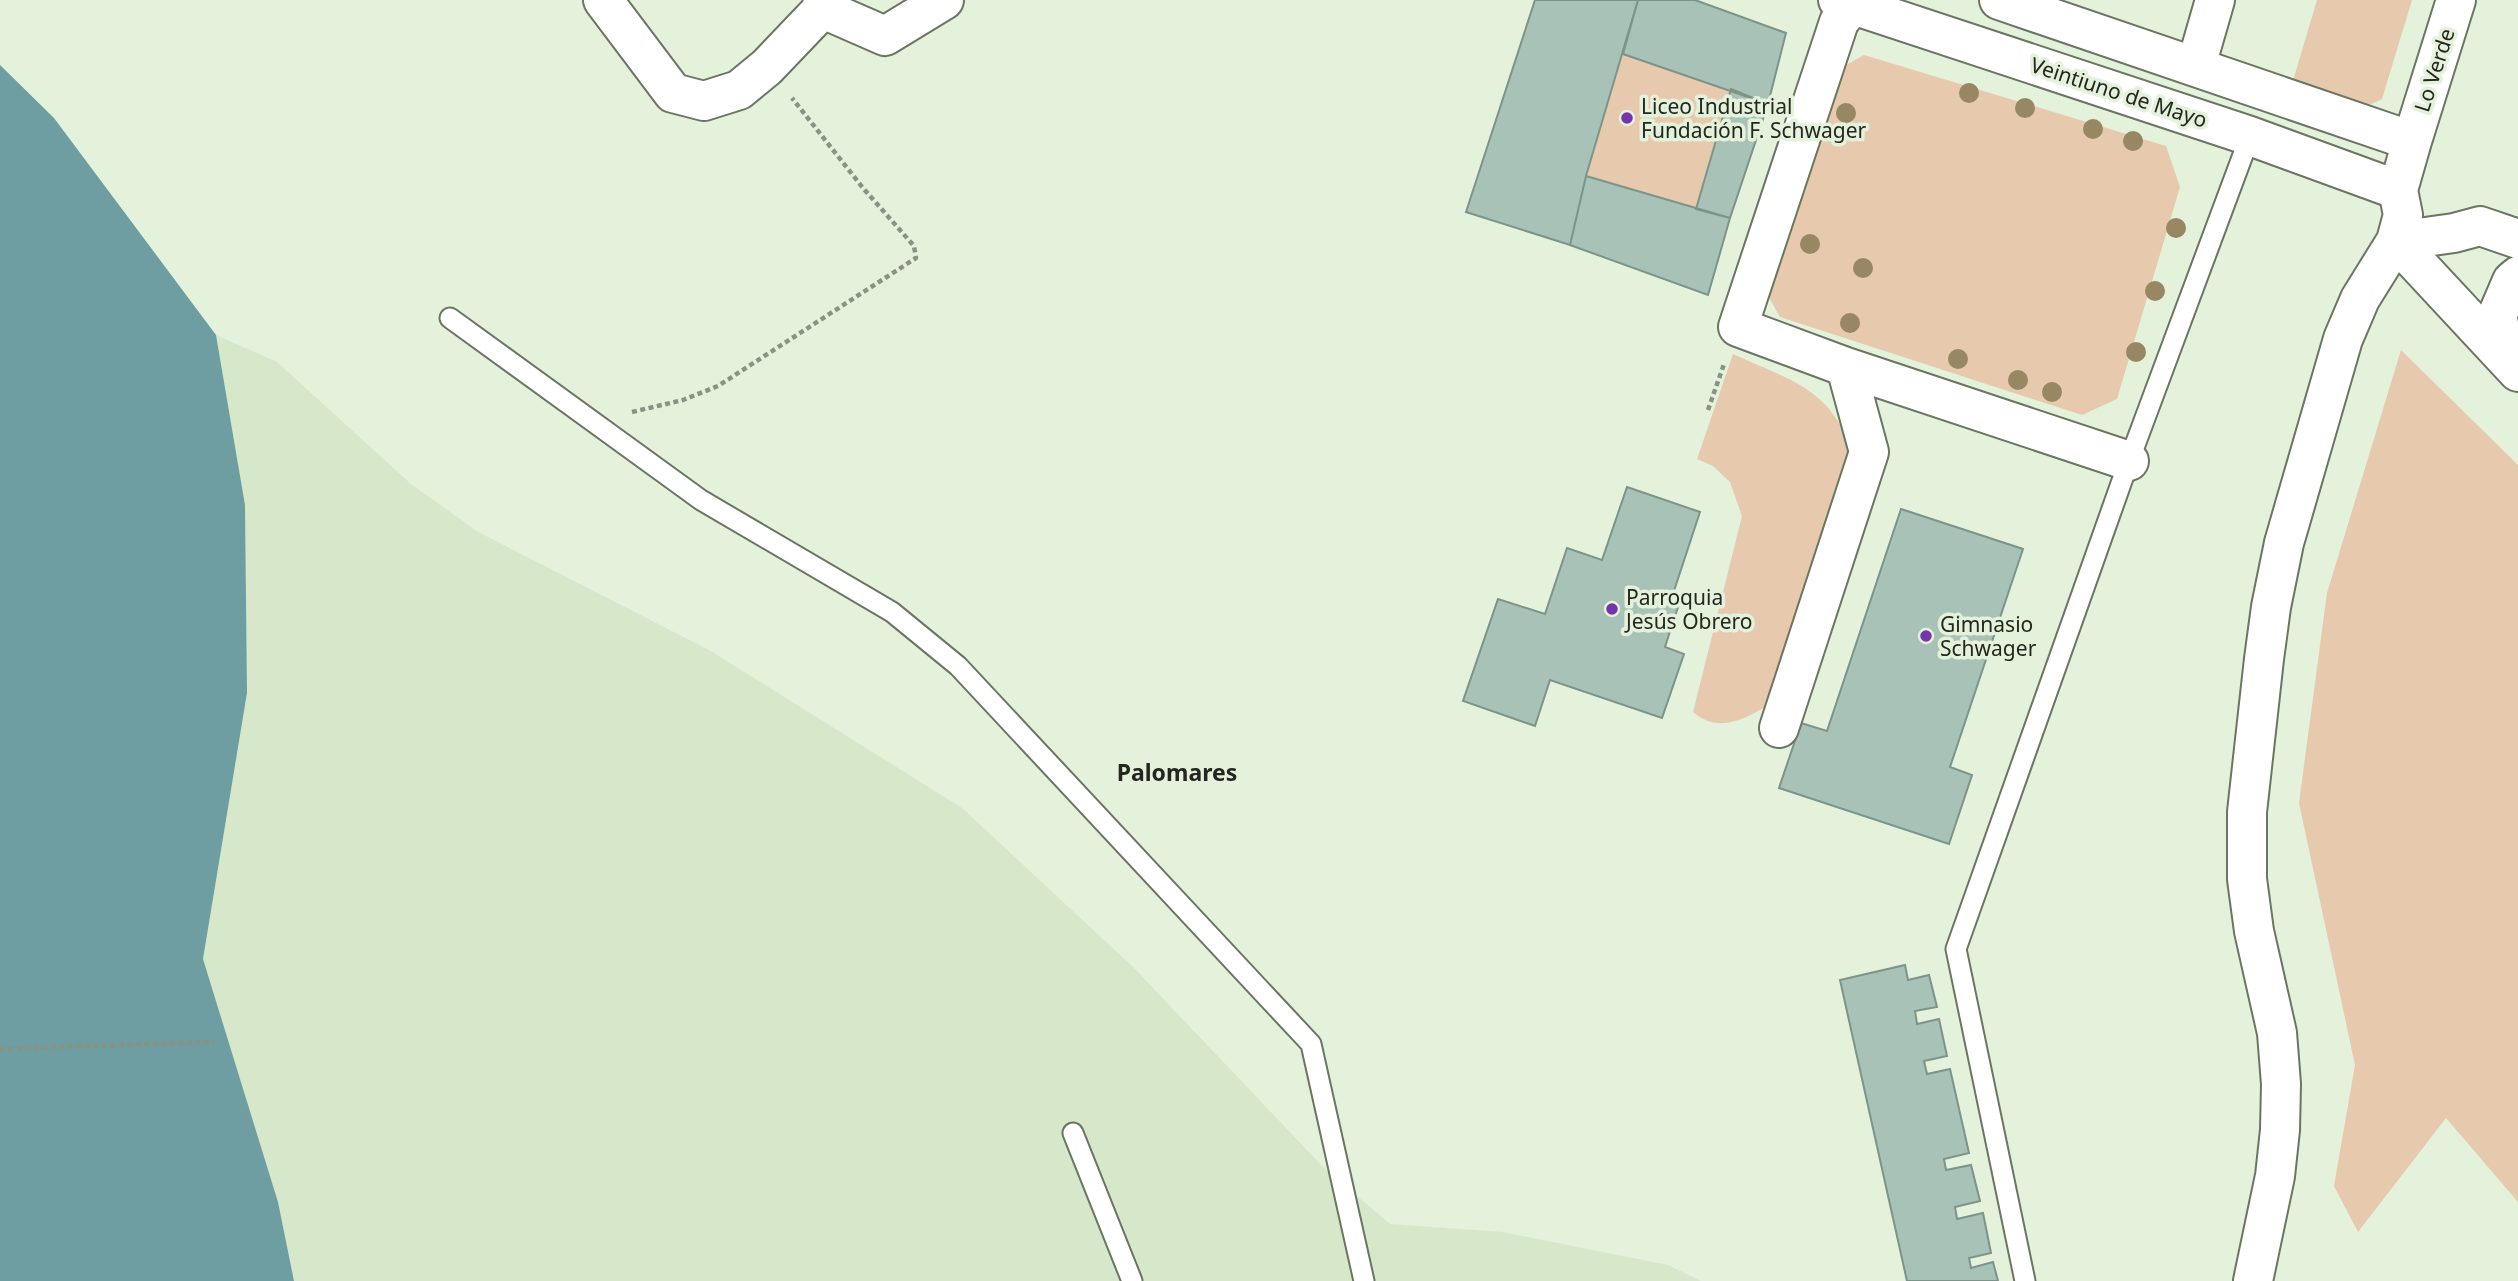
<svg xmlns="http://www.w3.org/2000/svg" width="2518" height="1281" font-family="'Noto Sans',sans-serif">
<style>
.built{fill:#d6e7ca}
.green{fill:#e7c9ae}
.water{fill:#6e9ea2}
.building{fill:#a8c2b7;stroke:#7c948a;stroke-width:2}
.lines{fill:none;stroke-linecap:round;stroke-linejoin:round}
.lane-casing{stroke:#6a7662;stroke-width:23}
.street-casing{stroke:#6a7662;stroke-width:42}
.path{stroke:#899283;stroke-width:4.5;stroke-dasharray:5 3.5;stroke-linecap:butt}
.lane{stroke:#fff;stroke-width:19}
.street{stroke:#fff;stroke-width:38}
.tree{fill:#988763}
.poi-dot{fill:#7535aa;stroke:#e4f1db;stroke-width:2.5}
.labels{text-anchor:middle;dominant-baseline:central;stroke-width:7;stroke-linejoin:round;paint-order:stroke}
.street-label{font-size:21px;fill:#23271f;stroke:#e4f1db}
.poi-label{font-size:21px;fill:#23271f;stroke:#e4f1db;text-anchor:start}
.neighbourhood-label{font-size:23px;font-weight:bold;fill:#23271f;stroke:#e4f1db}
</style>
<rect width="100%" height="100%" fill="#e4f1db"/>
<path class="built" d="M216,335L277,362L411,484L478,532L709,650L962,808L1133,967L1323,1167L1390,1224L1502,1232L1668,1265L1701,1281H294L278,1202L203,959L247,693L245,505Z"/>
<path class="green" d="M2317,0H2412L2382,99L2367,106L2292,84Z
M1623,54L1731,89L1696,209L1586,176Z
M1864,55L2166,146L2180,187L2117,399L2082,415L1780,317L1763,287L1834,72Z
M2401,350L2518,465V1202L2446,1118L2358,1232L2334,1186L2355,1065L2299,803L2327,593Z
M1733,354C1787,379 1832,388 1851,451L1773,702C1747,718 1720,735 1693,712L1742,516L1730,482L1713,466L1697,459Z"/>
<path class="water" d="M0,65L54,118L216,335L245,505L247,693L203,959L278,1202L294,1281H0Z"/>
<path class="building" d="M1535,0H1638L1586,176L1570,245L1466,212Z
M1638,0H1695L1786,33L1768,104L1623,54Z
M1731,89L1768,104L1730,218L1696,209Z
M1586,176L1730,218L1708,295L1570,245Z
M1627,487L1700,512L1672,597L1679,604L1665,647L1684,654L1662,718L1550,680L1535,726L1463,701L1498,599L1545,614L1567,548L1602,560Z
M1901,509L2023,549L1950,767L1972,775L1949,844L1779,788L1801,723L1827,731Z
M1905,965L1908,980L1929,975L1937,1007L1915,1011L1917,1024L1939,1019L1947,1056L1924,1061L1927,1074L1950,1069L1969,1153L1944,1159L1946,1170L1971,1165L1980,1201L1955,1207L1957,1219L1983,1213L1991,1253L1969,1258L1971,1268L1993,1262L1998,1281H1907L1840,980Z"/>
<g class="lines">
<g class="lane-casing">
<path id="lane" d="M450,318L701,500L892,612L958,666L1311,1044L1364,1281
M1073,1133L1132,1281
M2025,1281L1956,949L2129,461L2250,136"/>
</g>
<g class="street-casing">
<path id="street" d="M603,0L673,93L704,101L739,90L767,67L831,0
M1838,0L2250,136L2398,190
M1999,0L2412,141L2398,190L2403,215L2396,241L2360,299L2343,339L2284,543L2271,607L2264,659L2247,812V879L2254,931L2277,1033L2281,1084L2280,1130L2275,1176L2253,1281
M1852,5L1839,22L1738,327L1846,367L2129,461
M821,8L885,36L944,0
M2196,66L2215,0
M2412,141L2456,0
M2396,241L2518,372
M2396,241L2454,233L2480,226L2518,239
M2508,361L2497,316L2512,281L2518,276
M1779,728L1869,452L1846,367"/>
</g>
<path class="path" d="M1708,410L1724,364
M632,412L683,400L718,386L916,258L914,246L863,188L792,98
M0,1049L214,1042"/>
<use href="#lane" class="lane"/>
<use href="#street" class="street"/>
</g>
<g class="tree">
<circle cx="1969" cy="93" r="10"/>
<circle cx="2025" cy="108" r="10"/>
<circle cx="1846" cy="113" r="10"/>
<circle cx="2093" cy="129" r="10"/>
<circle cx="2133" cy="141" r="10"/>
<circle cx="2176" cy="228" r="10"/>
<circle cx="1810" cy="244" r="10"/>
<circle cx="1863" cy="268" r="10"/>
<circle cx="2155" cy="291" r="10"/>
<circle cx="1850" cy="323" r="10"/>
<circle cx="2136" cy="352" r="10"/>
<circle cx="1958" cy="359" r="10"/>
<circle cx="2018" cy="380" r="10"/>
<circle cx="2052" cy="392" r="10"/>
</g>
<g class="poi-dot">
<circle cx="1627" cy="118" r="7"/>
<circle cx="1612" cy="609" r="7"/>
<circle cx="1926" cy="636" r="7"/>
</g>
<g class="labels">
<g class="street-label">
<text transform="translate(2434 70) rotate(-72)">Lo Verde</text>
<text transform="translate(2119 92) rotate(18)">Veintiuno de Mayo</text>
</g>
<g class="poi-label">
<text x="1641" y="106">Liceo Industrial<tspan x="1641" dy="24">Fundación F. Schwager</tspan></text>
<text x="1626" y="597">Parroquia<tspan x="1626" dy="24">Jesús Obrero</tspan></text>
<text x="1940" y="624">Gimnasio<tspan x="1940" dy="24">Schwager</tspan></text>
</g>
<g class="neighbourhood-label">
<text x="1177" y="772">Palomares</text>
</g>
</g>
</svg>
